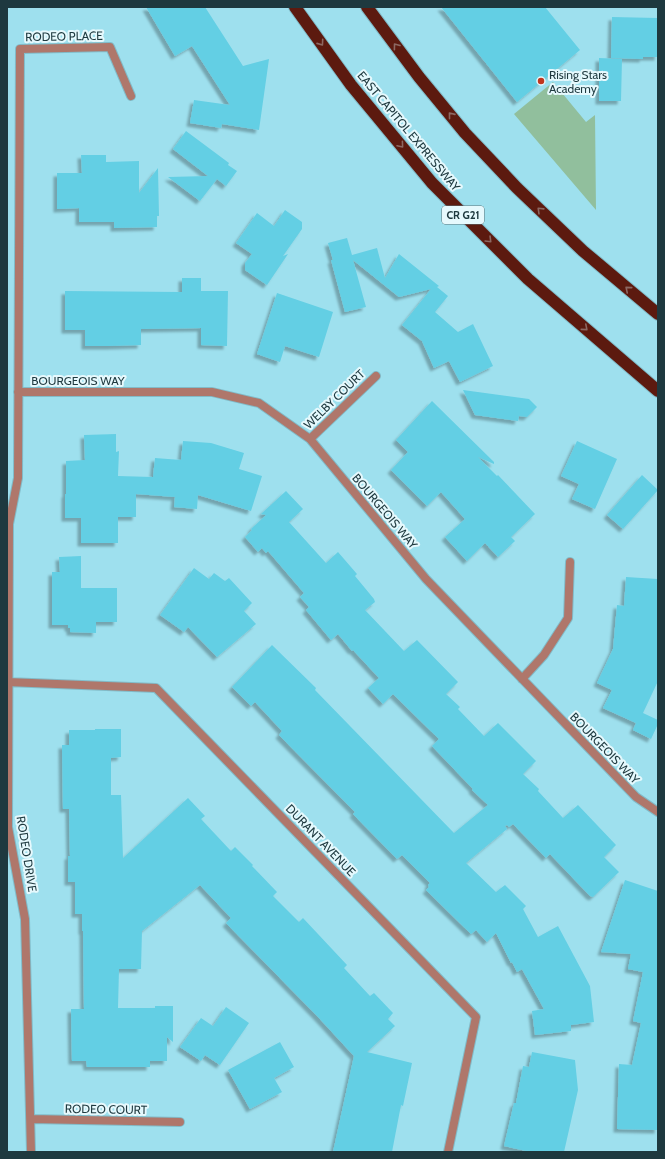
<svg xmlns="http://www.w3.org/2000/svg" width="665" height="1159" font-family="Cabin,sans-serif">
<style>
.green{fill:#91bf9d}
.building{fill:#64cfe4;filter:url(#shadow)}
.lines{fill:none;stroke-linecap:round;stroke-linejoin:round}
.street-casing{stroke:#82bbc8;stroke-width:10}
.highway-casing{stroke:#82bbc8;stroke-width:14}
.street{stroke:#af776b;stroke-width:8}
.highway{stroke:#5c1a0f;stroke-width:12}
.oneway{stroke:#8c6862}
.poi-dot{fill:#c1361e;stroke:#e6f9fd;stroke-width:1.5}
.labels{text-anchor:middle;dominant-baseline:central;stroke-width:4;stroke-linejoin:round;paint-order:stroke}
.shield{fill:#e6f9fd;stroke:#5a7378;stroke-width:1}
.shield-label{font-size:11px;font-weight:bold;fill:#1e393f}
.street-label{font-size:12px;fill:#1e393f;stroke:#e6f9fd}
.poi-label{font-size:12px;fill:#1e393f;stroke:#e6f9fd;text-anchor:start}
</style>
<defs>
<filter id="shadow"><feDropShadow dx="-3.5" dy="3.5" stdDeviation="1" flood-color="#0004"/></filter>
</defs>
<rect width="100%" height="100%" fill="#9ee0ee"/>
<path class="green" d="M553,82L586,122L595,115L596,210L514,114Z"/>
<path class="building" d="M146,7H205L243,66L269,59L259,130L222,124L221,128L190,123L194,100L230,105L192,46L175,56Z
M441,7H545L580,50L517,102Z
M612,17L658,18V57H643V59L611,58Z
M599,58L622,59L621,101H599Z
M186,131L229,163L228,165L237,171L226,186L217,179L200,201L168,177L208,176L173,149Z
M81,155H106V162L139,161V193L158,168L159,216H157V227L114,228V222H79V208L57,209V173H82Z
M285,210L302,222V229L283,256L288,254L267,285L245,270V263L252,254L236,243L257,213L274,226Z
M347,238L352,255L377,248L385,278L399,254L439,286L437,287L448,296L435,312L458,332L473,324L493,366L460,382L449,361L434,368L422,341L402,325L431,289L399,297L353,260L366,307L345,312L331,260H333L328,243Z
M182,278H201V291H228L227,346L201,345V328L141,329V345L109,346H85V330H65V291L182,292Z
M277,293L333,312L319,357L285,346L280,362L257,354Z
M463,390L529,399L537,407L527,417L519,416L518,421L475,415Z
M432,401L494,462V464L478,457L497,476L498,475L535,514L511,537L515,541L498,557L485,543L467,561L445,537L465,519L441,492L427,506L391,470L408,452L396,440Z
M116,434V452L119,451L118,476L153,477L155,458L181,460L183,441L211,443L244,453L239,469L262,476L251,511L198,495L197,509L174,507L175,497L136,494V517H118V543H81V518H65V494H66V461L85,460L84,435Z
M577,441L617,459L595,509L572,499L579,484L561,476Z
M642,475L658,490L623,529L607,515Z
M286,491L303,509L289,522L326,563L338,552L357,574L355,576L374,599L375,602L365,610L404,651L417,640L458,682L446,694L460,707L458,709L484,736L498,723L536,761L523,774L539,789L538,791L563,818L578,805L616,845L604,857L619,872L593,897L590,896L550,854L546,858L513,824L509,827L507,825L505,826L507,829L466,863L496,892L505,885L526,906L523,909L538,937L558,926L590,986L594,1022L571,1025V1031L535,1035L532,1011L544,1009L522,969L517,972L512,962L511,963L496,933L487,942L476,930L471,934L426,890L429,887L428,885L430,883L402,855L397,859L353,814L355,812L279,735L282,731L255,702L251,706L232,687L272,645L316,688L315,690L454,833L488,805L472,790L473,789L432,746L439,739L393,694L383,704L368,688L379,678L353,650L352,651L338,634L331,640L306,610L309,607L300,597L304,593L268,551L266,553L262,548L258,552L245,537L252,530L251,529L266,515L261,514Z
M81,556V588H117V622H96V633L70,632V628H68V625H52V572H60L59,557Z
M194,568L209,579L214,573L225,581L229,578L252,603L244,611L256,624L217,657L188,627L184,632L160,615Z
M626,577L658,579V681L643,713L658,720V724L651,739L633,730L636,723L603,708L612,690L597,683L613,649L617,605L624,606Z
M95,729H121V757L111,758V795H121L123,858L188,798L205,816L201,819L231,851L235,847L253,865L252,866L277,892L273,896L299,922L303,918L347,965L344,968L370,996L374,993L393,1013L388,1019L395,1026L367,1052L412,1063L403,1106L401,1105L392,1152H333L354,1056L319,1018L226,923L231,918L200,885L142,931L141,969H119L118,1008H155V1006H173V1042L167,1037V1061H150V1067H87L86,1061H72L71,1009H84L83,931H82V914H75V882H68V856H70L69,809H63L62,745H69V730H95Z
M625,880L658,891V1130L617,1129L619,1064L632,1065L641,1023L633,1021L643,972L628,969L631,954L601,952Z
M226,1007L249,1023L220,1065L205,1055L201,1061L180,1047L201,1018L213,1026Z
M280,1042L294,1067L274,1078L282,1092L250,1109L228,1070Z
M532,1052L575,1060L578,1090L564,1152H531L504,1146L514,1103H516L523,1066L529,1067Z"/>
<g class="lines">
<g class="street-casing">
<path id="street" d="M18,392H212L259,403L310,439L426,579L636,797L658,812
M310,439L376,376
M522,679L544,655L568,618L570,562
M7,682L156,688L476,1017L448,1152
M31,1119L180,1122
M31,1152L25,919L8,827L9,524L18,478L20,49L110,47L131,96"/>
</g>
<g class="highway-casing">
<path id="highway" d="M295,7L351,85L432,183L528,279L658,391
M367,7L419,77L465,133L517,188L583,251L658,314"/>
</g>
<use href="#street" class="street"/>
<use href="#highway" class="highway"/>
</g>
<defs><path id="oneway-chevron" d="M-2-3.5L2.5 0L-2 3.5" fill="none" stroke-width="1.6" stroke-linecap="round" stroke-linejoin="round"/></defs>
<g class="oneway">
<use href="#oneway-chevron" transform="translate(321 43) rotate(55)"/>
<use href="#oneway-chevron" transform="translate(396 46) rotate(-127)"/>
<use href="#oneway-chevron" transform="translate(451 115) rotate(-129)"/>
<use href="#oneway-chevron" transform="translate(401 145) rotate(50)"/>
<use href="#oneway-chevron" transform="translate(540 210) rotate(-136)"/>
<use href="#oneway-chevron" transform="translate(489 240) rotate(45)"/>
<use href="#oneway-chevron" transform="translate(628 289) rotate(-140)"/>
<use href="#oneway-chevron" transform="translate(585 328) rotate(41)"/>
</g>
<circle class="poi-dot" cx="541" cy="81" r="4"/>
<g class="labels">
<rect class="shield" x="442" y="206" width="42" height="18" rx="3"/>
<g class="shield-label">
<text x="463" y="215">CR G21</text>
</g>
<g class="street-label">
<text transform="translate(64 36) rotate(-1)">RODEO PLACE</text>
<text transform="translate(409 131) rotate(50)">EAST CAPITOL EXPRESSWAY</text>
<text x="78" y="380">BOURGEOIS WAY</text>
<text transform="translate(334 399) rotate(-44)">WELBY COURT</text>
<text transform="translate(385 511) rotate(50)">BOURGEOIS WAY</text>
<text transform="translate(605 748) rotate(46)">BOURGEOIS WAY</text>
<text transform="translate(321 840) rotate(46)">DURANT AVENUE</text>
<text transform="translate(27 854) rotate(81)">RODEO DRIVE</text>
<text transform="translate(106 1109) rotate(1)">RODEO COURT</text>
</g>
<g class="poi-label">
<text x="549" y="74">Rising Stars<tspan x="549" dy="14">Academy</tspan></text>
</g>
</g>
<rect width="665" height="1159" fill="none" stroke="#1e393f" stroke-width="16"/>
</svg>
